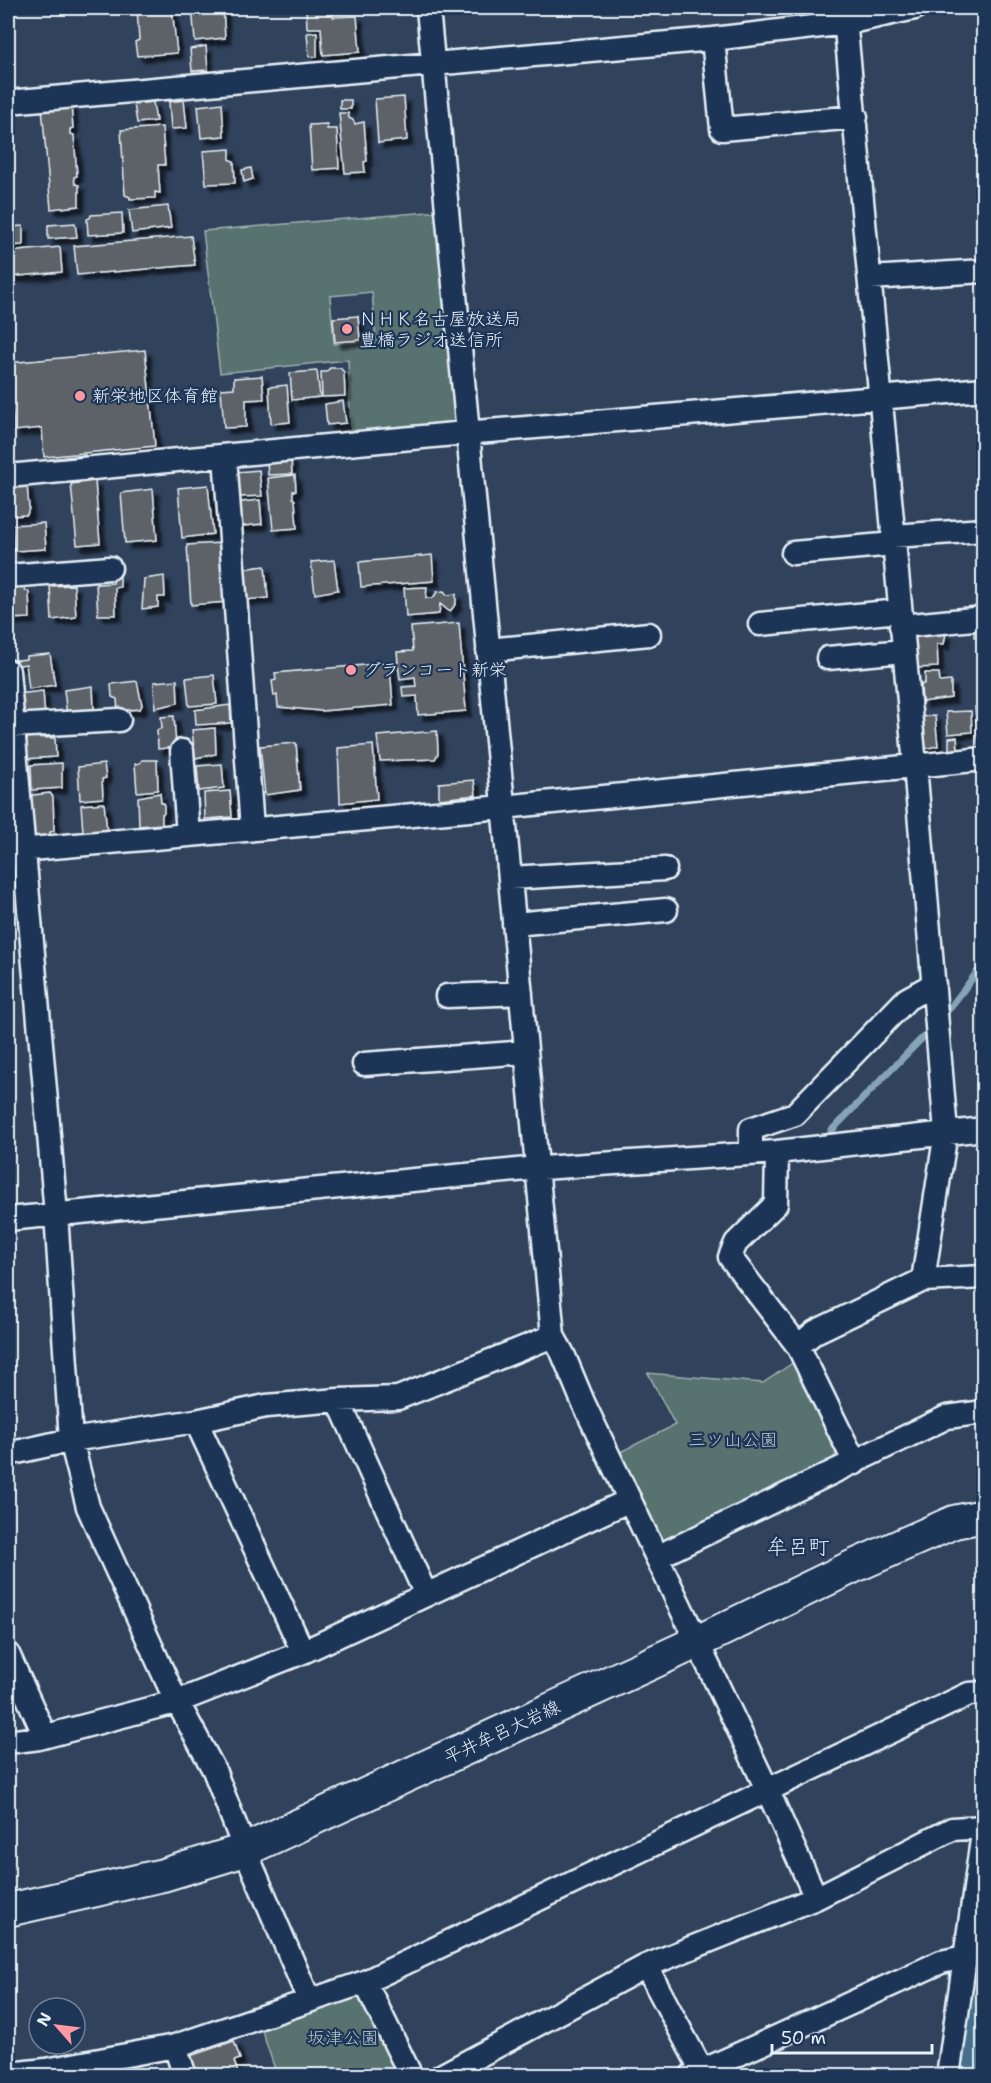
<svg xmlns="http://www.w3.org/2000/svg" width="991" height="2083" font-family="'Shantell Sans','Klee One',sans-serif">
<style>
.green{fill:#59726f;stroke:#a0b2b4;stroke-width:1.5;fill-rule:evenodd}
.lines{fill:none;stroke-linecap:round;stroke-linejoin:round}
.stream{stroke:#86a4b6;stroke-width:7}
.river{stroke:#45708a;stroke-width:39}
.building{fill:#5c6268;stroke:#e8f1f8;stroke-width:1.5;filter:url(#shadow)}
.street-casing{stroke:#e8f1f8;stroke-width:27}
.secondary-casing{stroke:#e8f1f8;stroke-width:36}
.street{stroke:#1d3557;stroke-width:22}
.secondary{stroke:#1d3557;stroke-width:32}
.poi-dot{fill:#ff9aa2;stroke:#1d3557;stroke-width:2}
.labels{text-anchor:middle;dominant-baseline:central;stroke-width:4.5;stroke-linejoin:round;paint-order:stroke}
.poi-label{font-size:18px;fill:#e8f1f8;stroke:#1d3557;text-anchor:start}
.park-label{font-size:18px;fill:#b6c5c8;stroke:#1d3557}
.street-label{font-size:18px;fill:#e8f1f8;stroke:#1d3557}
.quarter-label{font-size:21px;fill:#e8f1f8;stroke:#1d3557}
</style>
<defs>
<filter id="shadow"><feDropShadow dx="5.5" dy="5.5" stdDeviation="1.5" flood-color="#0009"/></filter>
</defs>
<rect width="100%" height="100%" fill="#30425c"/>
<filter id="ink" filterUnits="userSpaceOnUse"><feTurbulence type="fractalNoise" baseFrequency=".0167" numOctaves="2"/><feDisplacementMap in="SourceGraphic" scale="12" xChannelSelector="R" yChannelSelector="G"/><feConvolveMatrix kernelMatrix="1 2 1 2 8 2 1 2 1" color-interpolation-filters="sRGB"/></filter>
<g filter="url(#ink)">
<path class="green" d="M440,211L460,419L455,427L351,435L348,360L220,373L203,231ZM372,292L376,341L334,344L330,296Z
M794,1362L836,1453L832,1461L732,1507L667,1541L657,1535L618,1453L675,1425L648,1373L763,1383Z
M354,1992L366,1998L403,2075H277L261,2028Z"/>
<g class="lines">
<path class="stream" d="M943,1017L984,963
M831,1131L932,1028"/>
<path class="river" d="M965,2076L984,1970"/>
</g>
<path class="building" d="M137,8H172L177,53L137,56L135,42L139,40Z
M192,8H223L225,38L195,41Z
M306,8H333V17L357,16L360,52L323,55L321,28H307Z
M317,32V57L309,56L307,33Z
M206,46L208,70L192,71L190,49Z
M404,97L407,140L378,143L375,99Z
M184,100L187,128L171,129L169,102Z
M340,100H351V109H340Z
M153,102L156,121L137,123L134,104Z
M222,103L224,136L201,138L198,106Z
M71,105L73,128L70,129V134L74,135L77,176L74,177L75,184L79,185V206L51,209L42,108Z
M339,113H348L349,118L353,120L355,124L364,122L367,161L364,162L365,172L345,173Z
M327,124V129H337L339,168L312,170L309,125Z
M162,127L165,165H158L160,193L155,192V198L130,199V197L125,195L121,130Z
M230,149V160L234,161L235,183L206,184L203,151Z
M251,168L253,179L244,182L242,170Z
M168,206L171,228L132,233L129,210Z
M122,213L123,233L88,235L87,219L90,218L91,215Z
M75,223L77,237L48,239V225Z
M23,226V245L8,246V227Z
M191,236L195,265L77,275L74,246Z
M60,247L62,272L8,277V252Z
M358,316L360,340L335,342L333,318Z
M145,350L155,446L44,457L42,428L14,431L8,363Z
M330,368H340L344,372L345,396L322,397L321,372H326Z
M317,371L320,397L292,400L290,373Z
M262,376L264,399L246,400V427L224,428L221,389L234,388V378Z
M287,385L290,422L271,424L269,387Z
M343,401L346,423L327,425L325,404Z
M85,455V460L51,464V459Z
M291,459L292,474L268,475L267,461Z
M259,470L262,496L239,497L237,472Z
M295,475L296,491H293V498L295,500L297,528L273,530L268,478Z
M95,481L100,543L77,545L71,484Z
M27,485L29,508L27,515L8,516V486Z
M208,485L213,534L182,538L178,488Z
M153,489L157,540L125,543L121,493Z
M260,500L262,524L235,527L233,503Z
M44,523L46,549L14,551L12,525Z
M222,543L227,602L191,605L187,545Z
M432,555L434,581L361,587L359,562Z
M334,560L338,590L315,594L311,562Z
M265,566L268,598L244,600L241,569Z
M164,576L165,597H158V607L142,609L144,579Z
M120,577V587L115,588L116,615H98L96,584L113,583L114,578Z
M74,585L76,617L52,620L50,586Z
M14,587H25V590L29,592L30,618L8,619V592L13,591Z
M427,587L426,598H433L437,592L444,591L447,595L456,594V603L450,612L440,604L439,614L406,617L404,588Z
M459,623L466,711L418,715L417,696L403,697L402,687L416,686L415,677L400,679L398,666H390L393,705L321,711L278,707L277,695L274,696L272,681L276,680L275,673L398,662L397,652L413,651L411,627Z
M981,626L983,637H974V627Z
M946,633L944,644H937L938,667L916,668L913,635Z
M50,654L55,685L29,689L26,664L12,666L11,661L26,659V656Z
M925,673H939L940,682L951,681V698L922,702L921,685L925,683Z
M214,675L217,704L189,706L186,678Z
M177,680L178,703L155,708L154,682Z
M137,681L142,705L140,709L118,711L117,699L112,697L111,684Z
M93,686L94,710L67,716L64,690Z
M43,691L45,718L16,717L18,694Z
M230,705L231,723L196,725L195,710Z
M975,707H984V745L979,746Z
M971,711L972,732L948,734L946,712Z
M174,716L176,747L158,749L157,730L162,728L161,717Z
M935,716L938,746L923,749L920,717Z
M215,728L216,754L195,758L192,730Z
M437,731L438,753L435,759L380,761L377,736Z
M28,737L55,738L56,757L23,759L21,745L26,743Z
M957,737L958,749L949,750V738Z
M296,743L300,790L265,795L260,746Z
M373,745L377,799L340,803L338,748Z
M142,760H157L158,790L137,792L135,764L140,763Z
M62,763V788L32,790L31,765Z
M104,764L106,778L102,779L103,798L80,800L78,767Z
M222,764L224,788L199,791L197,766Z
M474,780L476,795L439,799V783Z
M230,791L232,817L205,819L204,793Z
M50,793L53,797L54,831L50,832L49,836L33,837L25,796Z
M160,793L161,803H164V813L162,814V824L139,826L138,797Z
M104,803L107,830L83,832L81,805Z
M234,2041L240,2059L234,2061L239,2076H197L190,2056Z"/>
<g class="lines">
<g class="street-casing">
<path id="street" d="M428,8L553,1336L563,1354L583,1402L767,1789L816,1898L646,1966L441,2076
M844,8L915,765L946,1132L923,1280
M713,39L722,129L856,117
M8,102L713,39L846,23L915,8
M870,278L984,271
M225,456L252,829
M8,476L465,433L984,389
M893,536L984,530
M793,553L894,544
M8,576L110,568
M760,624L900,611
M901,626L984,618
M488,650L649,634
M828,658L904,651
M8,671L56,1214L71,1440L88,1507L171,1690L214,1770L245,1850L309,2000
M12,726L119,720
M182,751L188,835
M8,851L503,807L984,759
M510,878L665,869
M514,924L666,910
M447,996L521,993
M364,1064L526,1052
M777,1152L776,1204L736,1243L730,1257L798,1346L855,1463
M751,1153V1129L795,1114L907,999L934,984
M8,1219L527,1169L777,1152L984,1129
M798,1346L815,1332L923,1280L984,1277
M338,1400L398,1398L553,1336
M196,1421L303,1652
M8,1454L71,1440L196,1421L266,1406L338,1400L426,1595
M657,1557L947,1417L984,1412
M8,1654L45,1736
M8,1742L39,1738L179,1701L303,1652L630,1500
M816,1898L952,1829L983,1827
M646,1966L702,2071
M365,1982L411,2076
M175,2046L185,2076
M8,2074L46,2070L175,2046L365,1982L969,1694L984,1693
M691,2076L941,1962L965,1957
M948,2076L984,1826"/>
</g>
<g class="secondary-casing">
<path id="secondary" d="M8,1910L163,1875L245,1850L697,1642L852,1567L954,1522L984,1516"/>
</g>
<use href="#street" class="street"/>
<use href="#secondary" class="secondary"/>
</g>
</g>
<g class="poi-dot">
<circle cx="347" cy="329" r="6"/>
<circle cx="80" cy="396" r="6"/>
<circle cx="351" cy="670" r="6"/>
</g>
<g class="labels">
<g class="poi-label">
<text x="359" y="319">ＮＨＫ名古屋放送局<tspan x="359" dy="21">豊橋ラジオ送信所</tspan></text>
<text x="92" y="396">新栄地区体育館</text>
<text x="363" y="670">グランコート新栄</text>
</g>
<g class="park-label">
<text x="733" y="1440">三ツ山公園</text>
<text x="343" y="2038">坂津公園</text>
</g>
<g class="street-label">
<text transform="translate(502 1732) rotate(-25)">平井牟呂大岩線</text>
</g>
<g class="quarter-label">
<text x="798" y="1547">牟呂町</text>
</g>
</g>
<rect width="991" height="2083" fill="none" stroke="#1d3557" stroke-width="30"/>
<rect x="15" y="15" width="961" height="2053" fill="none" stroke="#e8f1f8" stroke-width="2" filter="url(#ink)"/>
<g transform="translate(57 2026) rotate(298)"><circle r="28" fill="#1d3557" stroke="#6e8097" stroke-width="1.5"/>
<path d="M0-4.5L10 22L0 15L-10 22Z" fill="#ff9aa2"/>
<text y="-9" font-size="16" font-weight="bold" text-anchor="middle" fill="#e8f1f8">N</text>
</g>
<path d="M772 2044v9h160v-9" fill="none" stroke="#e8f1f8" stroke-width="3"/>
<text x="781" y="2044" font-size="18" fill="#e8f1f8" stroke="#1d3557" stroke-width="4.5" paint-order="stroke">50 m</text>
</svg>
